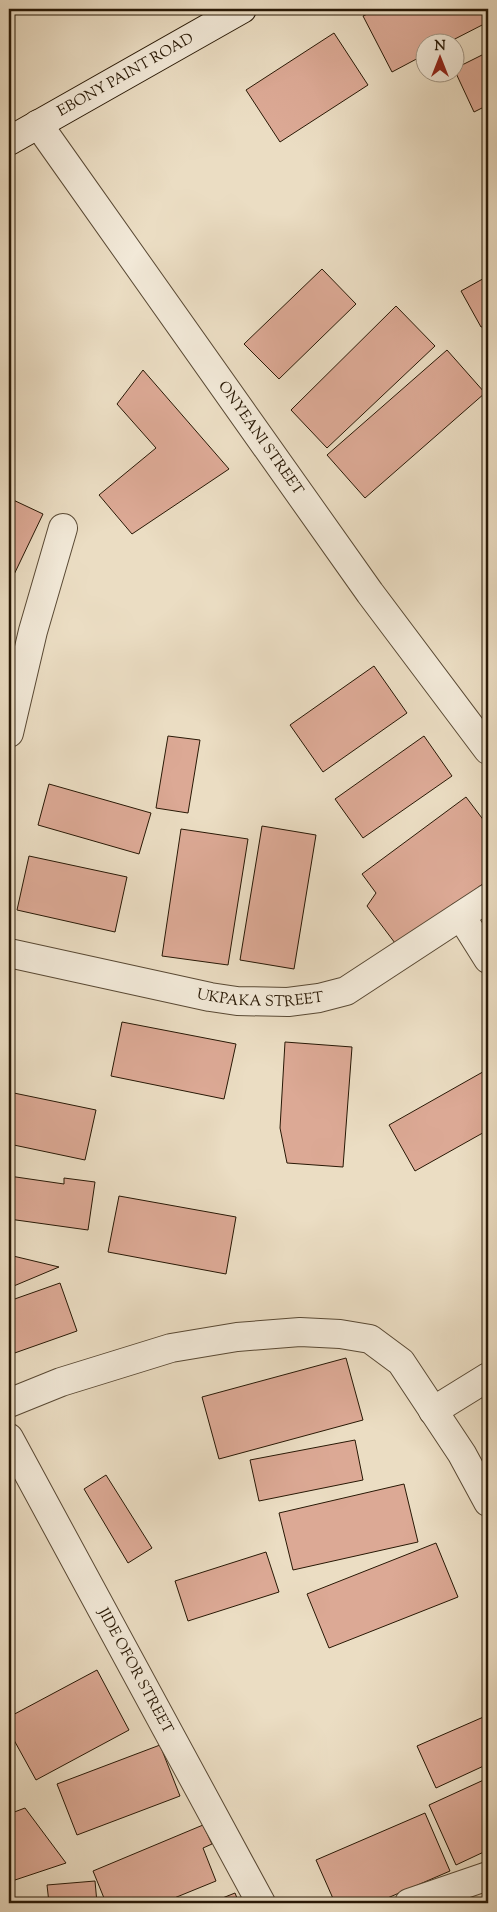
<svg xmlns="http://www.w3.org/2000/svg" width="497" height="1912" font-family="'Sorts Mill Goudy',serif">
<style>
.building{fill:#dca995;stroke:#281805}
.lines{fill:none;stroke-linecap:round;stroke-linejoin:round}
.street-casing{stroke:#594934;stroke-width:30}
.secondary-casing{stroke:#281805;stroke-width:30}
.street{stroke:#f2e9d8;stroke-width:28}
.secondary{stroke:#f2e9d8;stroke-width:28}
.labels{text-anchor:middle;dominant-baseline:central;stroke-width:4;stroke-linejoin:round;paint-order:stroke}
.street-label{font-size:15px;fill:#281805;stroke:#f2e9d8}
</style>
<rect width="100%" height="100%" fill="#ebddc3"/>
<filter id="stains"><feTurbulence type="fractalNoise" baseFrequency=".004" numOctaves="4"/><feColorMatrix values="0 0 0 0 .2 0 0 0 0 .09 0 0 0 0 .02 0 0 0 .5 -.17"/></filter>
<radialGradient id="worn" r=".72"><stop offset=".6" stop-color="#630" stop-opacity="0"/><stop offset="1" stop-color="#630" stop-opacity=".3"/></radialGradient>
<path class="building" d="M378,9H488V22L449,42H424V55L392,72L363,16Z
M334,33L368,85L280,142L246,90Z
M488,52V105L474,112L454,69Z
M322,269L356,304L279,379L244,344Z
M488,276V326L481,327L461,291Z
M396,306L435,346L327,448L291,410Z
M447,350L485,393L365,498L327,455Z
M143,370L229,469L132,534L99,495L156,448L117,404Z
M9,498L43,514L9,585Z
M374,666L407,713L323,772L290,725Z
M168,736L200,740L188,813L156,808Z
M424,736L452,776L363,838L335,799Z
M49,784L151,813L139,854L38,825Z
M466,797L488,826V880L398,947L367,906L376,893L362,874Z
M262,826L316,835L294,969L240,960Z
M181,829L248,839L228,965L162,956Z
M29,856L127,877L115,932L17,910Z
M122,1022L236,1044L224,1099L111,1076Z
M285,1042L352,1047L343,1167L287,1163L280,1128Z
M488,1069V1130L415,1171L389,1125Z
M9,1092L96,1110L85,1160L9,1144Z
M9,1176L64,1184V1178L95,1182L88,1230L9,1219Z
M119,1196L236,1217L226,1274L108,1252Z
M9,1255L59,1267L9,1288Z
M60,1283L77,1331L9,1355V1301Z
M346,1358L363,1420L219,1459L202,1397Z
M355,1440L363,1480L259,1501L250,1460Z
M106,1475L152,1548L128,1563L84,1489Z
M404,1484L418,1542L293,1570L279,1513Z
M436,1543L458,1597L329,1648L307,1594Z
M266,1552L279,1592L188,1621L175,1581Z
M97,1670L129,1730L36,1780L9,1731V1717Z
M488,1715V1764L436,1788L417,1746Z
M160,1745L180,1796L77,1835L57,1784Z
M488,1778V1850L456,1865L429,1805Z
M25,1808L66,1863L9,1882V1814Z
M425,1813L450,1871L376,1903H335L316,1860Z
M203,1825L212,1844L203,1848L216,1881L162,1903H106L93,1871Z
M95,1881L97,1903H49L47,1885Z
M235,1893L239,1903H210Z"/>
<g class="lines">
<g class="street-casing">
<g id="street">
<path id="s1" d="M38,124L370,593L488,750"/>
<path d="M9,733L33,631L63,528"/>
<path d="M461,916L488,959"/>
<path id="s2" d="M9,953L210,997L237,1001L288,1002L319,998L346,991L488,898"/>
<path d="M9,1403L61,1382L171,1348L237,1337L300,1332L340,1334L370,1339L401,1362L462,1454L488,1502"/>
<path d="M433,1411L488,1377"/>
<path id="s3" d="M9,1438L261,1903"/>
<path d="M409,1903L488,1876"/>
</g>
</g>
<g class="secondary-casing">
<g id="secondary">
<path id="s4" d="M9,141L242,9"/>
</g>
</g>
<use href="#street" class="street"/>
<use href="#secondary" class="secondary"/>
</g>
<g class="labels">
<g class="street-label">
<text stroke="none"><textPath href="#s4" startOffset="134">EBONY PAINT ROAD</textPath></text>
<text stroke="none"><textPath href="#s1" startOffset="385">ONYEANI STREET</textPath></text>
<text stroke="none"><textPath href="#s2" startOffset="256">UKPAKA STREET</textPath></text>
<text stroke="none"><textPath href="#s3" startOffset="265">JIDE OFOR STREET</textPath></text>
</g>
</g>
<rect width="497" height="1912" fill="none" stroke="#ebddc3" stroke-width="30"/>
<rect x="10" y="10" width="477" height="1892" fill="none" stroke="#281805" stroke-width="2.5"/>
<rect x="15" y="15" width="467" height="1882" fill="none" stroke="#281805"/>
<g transform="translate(440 58)"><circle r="24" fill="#f2e9d8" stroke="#a19584"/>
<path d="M0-4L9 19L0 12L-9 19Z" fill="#8f2418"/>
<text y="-8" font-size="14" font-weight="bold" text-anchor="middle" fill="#281805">N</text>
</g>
<rect width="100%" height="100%" filter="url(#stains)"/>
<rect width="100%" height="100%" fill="url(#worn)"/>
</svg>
